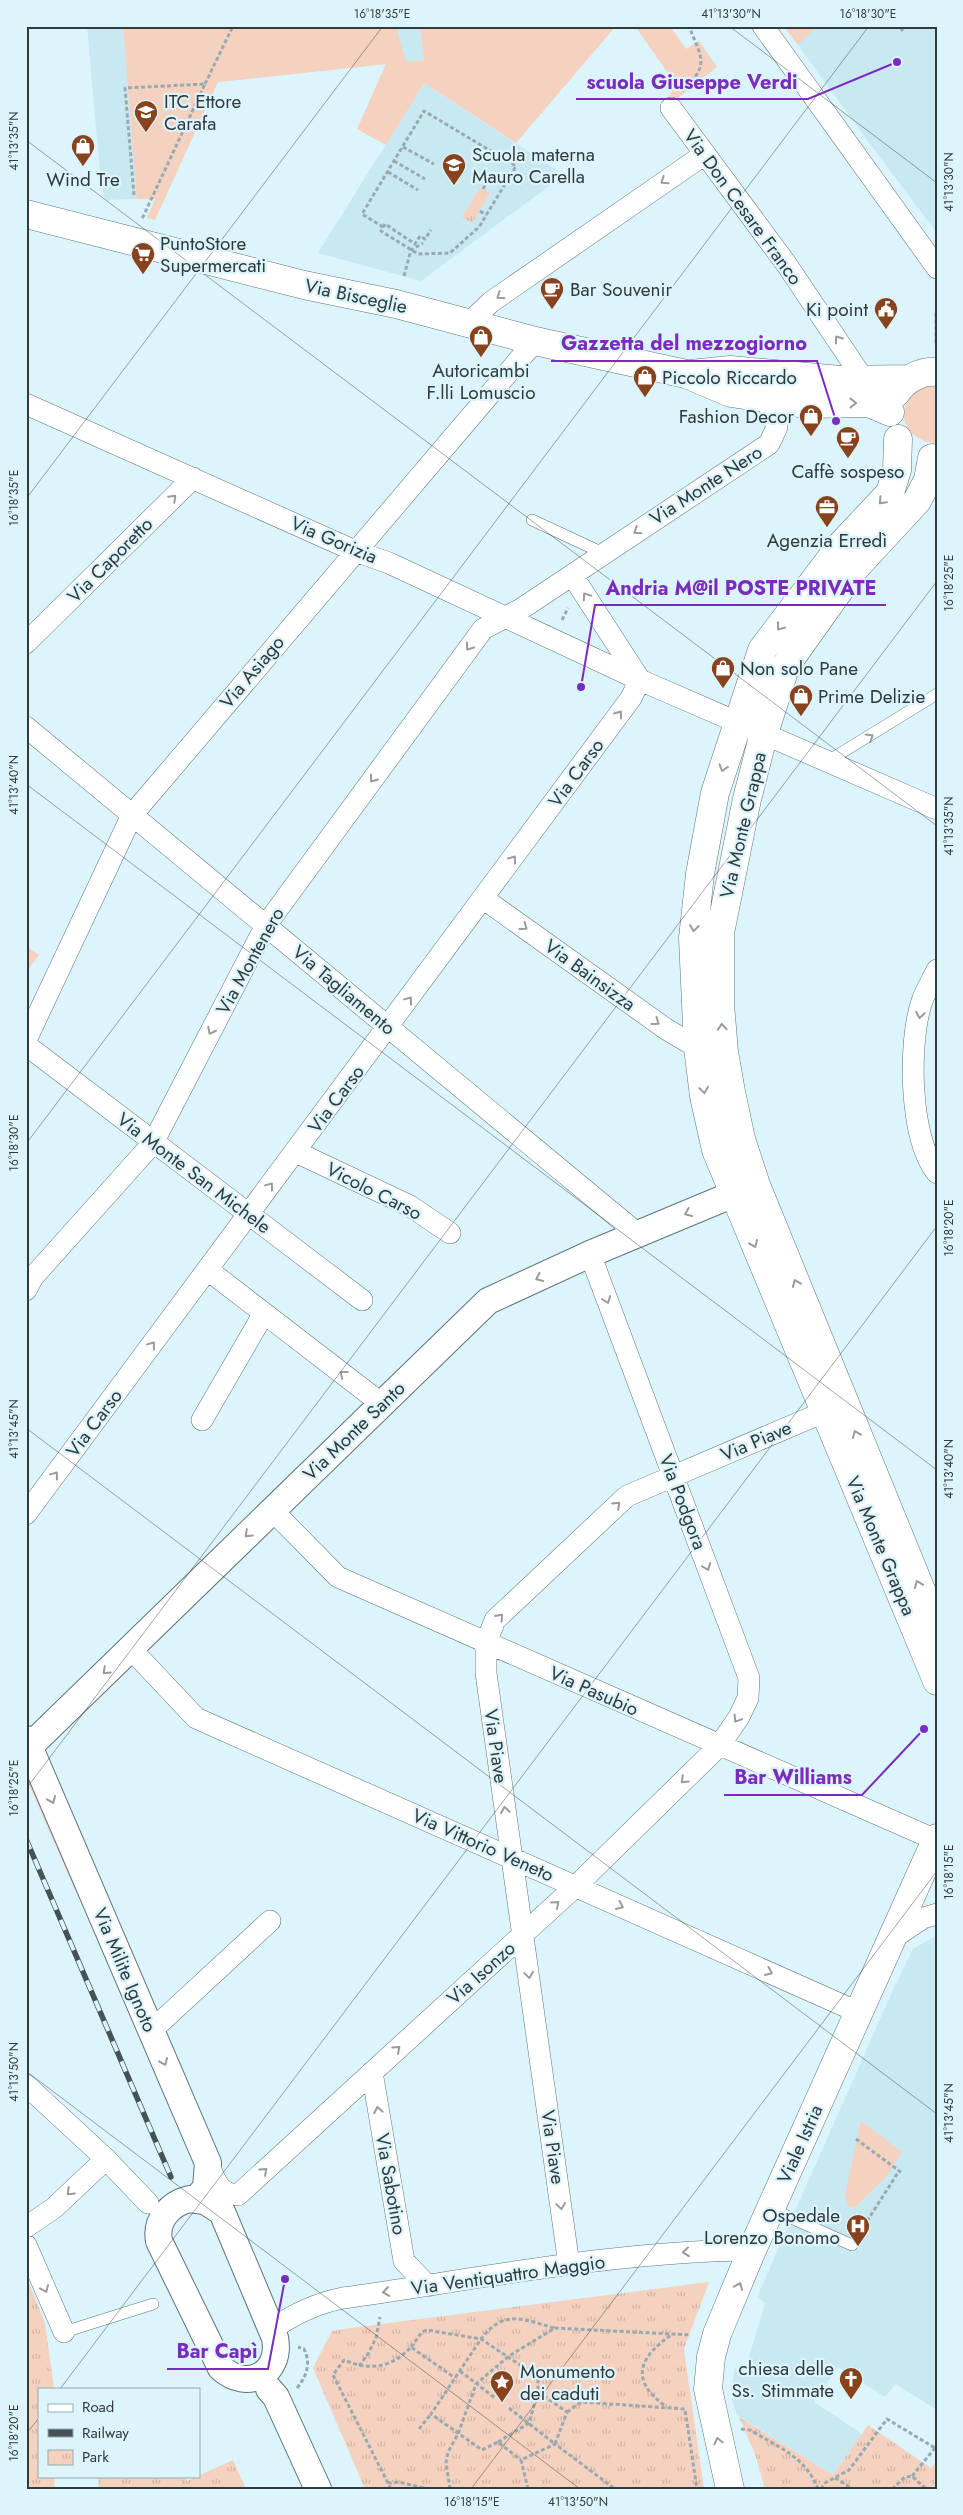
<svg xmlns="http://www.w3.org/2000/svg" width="963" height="2515" font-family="Jost,sans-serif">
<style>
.built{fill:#c9e9f2}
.green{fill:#f5d1bf}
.park{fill:url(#park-tufts)}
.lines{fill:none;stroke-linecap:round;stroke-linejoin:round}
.service-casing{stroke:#5f747a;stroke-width:12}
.minor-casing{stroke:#5f747a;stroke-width:22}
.tertiary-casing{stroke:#5f747a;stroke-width:28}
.secondary-casing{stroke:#5f747a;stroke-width:29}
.path{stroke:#98aaaf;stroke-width:3;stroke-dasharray:4 2.5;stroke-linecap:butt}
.service{stroke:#fff;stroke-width:11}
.minor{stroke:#fff;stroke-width:21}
.tertiary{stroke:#fff;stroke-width:26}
.secondary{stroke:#fff;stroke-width:28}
.rail-casing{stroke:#475255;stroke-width:5.5}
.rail{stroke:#dcf4fb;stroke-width:4;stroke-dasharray:11;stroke-linecap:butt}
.oneway{stroke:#989c9e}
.ticks{fill:none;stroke:#313a3d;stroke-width:1;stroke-opacity:0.45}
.labels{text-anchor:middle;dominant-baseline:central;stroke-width:4.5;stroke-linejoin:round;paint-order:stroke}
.poi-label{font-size:19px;fill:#313a3d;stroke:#dcf4fb;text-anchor:start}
.street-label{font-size:19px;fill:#313a3d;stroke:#dcf4fb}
.leader{fill:none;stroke:#7b2cbf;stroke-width:2}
.callout-dot{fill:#7b2cbf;stroke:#dcf4fb;stroke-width:2}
.callout-label{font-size:20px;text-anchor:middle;font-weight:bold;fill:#7b2cbf;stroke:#dcf4fb;stroke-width:4.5;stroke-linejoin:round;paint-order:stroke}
.neatline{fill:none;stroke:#313a3d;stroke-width:2}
.ticks-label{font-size:12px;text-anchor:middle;fill:#313a3d}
</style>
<defs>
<pattern id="park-tufts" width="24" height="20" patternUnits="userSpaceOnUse" patternTransform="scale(1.25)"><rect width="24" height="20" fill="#f5d1bf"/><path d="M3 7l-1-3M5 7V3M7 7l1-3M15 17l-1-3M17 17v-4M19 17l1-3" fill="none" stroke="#d2b4a5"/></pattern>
</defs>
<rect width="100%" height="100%" fill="#dcf4fb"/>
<path class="built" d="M87,26H420L424,60L218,82L164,198L105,200L101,184Z
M784,26H937V233L867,140Z
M424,83L564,175L421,281L318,253Z
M937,1935V2410L896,2384L885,2397L838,2367L814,2402L862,2434L833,2475L737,2415L732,2400L734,2368L744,2374L765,2303L757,2297L893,1990L913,1949Z"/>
<path class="green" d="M123,26H396L406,62L424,60L420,26H616L516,143L424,83L386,145L357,129L386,64L218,82L155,220L147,218L155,199H137Z
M635,26H670L686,49L699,41L717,67L678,98L659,108L677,86Z
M784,26H817L798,45Z
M928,386L937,387V442L934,443C897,438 893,397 928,386Z
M26,946L39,955L26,972Z
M26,1770L78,1888L75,1890L26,1778Z
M861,2121L902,2152L887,2176L854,2208L848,2206L845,2195Z"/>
<path class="park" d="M480,187L490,193L472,223L462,217Z
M26,2276L45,2323L54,2389H39V2476H55L54,2489H26Z
M709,2282L684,2349L704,2489H365L313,2368L332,2331L343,2329Z
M739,2417L833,2475L868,2425L931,2468L937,2461V2489H765L755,2454Z
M233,2460L246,2489H99L98,2476H185L187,2481Z"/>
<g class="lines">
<g class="service-casing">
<path id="service" d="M532,520L603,553
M828,761L937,694
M771,2209L852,2245
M64,2332L153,2304"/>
</g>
<g class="minor-casing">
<path id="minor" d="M763,26L937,268
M671,108L787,265L864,380
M469,323L491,302L705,154
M26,404L355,551L389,563L640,680L937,809
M572,575L640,680
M26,643L193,478
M26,727L638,1234
M484,899L666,1029L698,1048
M937,970C932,980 926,990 922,1001C908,1042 909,1138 937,1173
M26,1040L132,815L535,341
M26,1045L362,1300
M296,1152L410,1206L450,1233
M208,1270L382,1404
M26,1290L33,1277L153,1143L266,925L483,629L521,609L769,444L777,427L767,400
M202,1420L264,1313
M272,1510L338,1577L936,1840
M26,1514L631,698L640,680
M130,1648L196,1718L858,2012
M890,1940L923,1918L937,1914
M151,2031L270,1921
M372,2072L404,2261L428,2286
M26,2085L106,2159L148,2203
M208,2163C215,2179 218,2194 238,2195L576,1886L719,1746L739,1717L748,1698L749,1678L590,1254
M26,2227L54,2208L106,2159
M26,2245L64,2332
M569,2265L486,1673V1643L495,1620L627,1496L838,1406
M271,2330C292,2315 318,2303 343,2298C478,2279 615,2251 752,2250"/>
</g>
<g class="tertiary-casing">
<path id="tertiary" d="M26,1739L208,2163L206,2188L196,2199
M29,1747L488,1301L590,1254L753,1186
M189,2199L205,2201L222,2212L275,2338C282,2374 247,2392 221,2368L159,2241C155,2220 170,2204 189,2199Z
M269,2389L276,2397L318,2489"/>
</g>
<g class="secondary-casing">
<path id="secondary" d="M26,214L304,285L396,304L535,341L686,374L731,393L805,404L869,403L890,412
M691,374L730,370L840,380L909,379
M896,393C904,380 921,370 937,372
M898,439L897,470L890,493L842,544L762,650L715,793L700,874L693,938L698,1048L704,1096L716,1150L937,1681
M932,458L928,480L917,501L855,568L786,665L764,733L747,799L720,933V1004L724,1052L731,1092L741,1139L756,1185L937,1629
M730,2489L708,2389L711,2357L717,2334L752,2250L937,1838"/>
</g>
<path class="path" d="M255,26V27
M901,31L905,26
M205,84L232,28
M682,91C711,64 701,58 689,26
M403,147L434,164
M394,161L425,179
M388,172L418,190
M483,189L487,182L484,180
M134,195L125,88L205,84L142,219
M480,211L486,215
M383,227L362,214L424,111L516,166L479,227L450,253L418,254L381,231L385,224L415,244L420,236L425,239L431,230
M404,276L411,250L423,243
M936,343V312
M562,620L568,608
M856,2139L902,2173
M860,2232L899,2171
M411,2347L422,2332L427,2330L481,2339C504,2309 522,2319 554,2328
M359,2366L368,2354L376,2338L380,2317
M460,2371L495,2398
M297,2388C307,2376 311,2363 304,2349L298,2347
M664,2405C629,2379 640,2357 671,2335
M509,2408L555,2444L567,2412L538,2392V2377L481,2339L431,2414L482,2450L498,2442L521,2460
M567,2412L581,2402L685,2409L697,2489
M419,2429L431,2414
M741,2429L750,2430C778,2447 806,2457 818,2489
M498,2442L529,2423L538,2392
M912,2476L935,2448L937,2449
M835,2478L853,2489
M388,2483L333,2375L344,2360C369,2371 392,2368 411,2347L455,2378
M391,2489L388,2483L399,2482L428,2489
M450,2489L446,2463L448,2452L458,2434L476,2384L509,2356L555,2328L691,2335
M528,2489L521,2460L555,2444L615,2489
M781,2489H787
M821,2489L825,2483L849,2470L887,2419L935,2448
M892,2489L905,2477L912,2476L926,2489"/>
<use href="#service" class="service"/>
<use href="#minor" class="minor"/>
<use href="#tertiary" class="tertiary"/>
<use href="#secondary" class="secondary"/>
<g class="rail-casing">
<path id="rail" d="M26,1839L171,2177"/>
</g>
<use href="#rail" class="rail"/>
</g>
<defs><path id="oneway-chevron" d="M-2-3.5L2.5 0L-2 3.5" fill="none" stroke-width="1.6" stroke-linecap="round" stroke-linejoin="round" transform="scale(1.25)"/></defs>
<g class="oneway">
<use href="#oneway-chevron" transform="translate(664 181) rotate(146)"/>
<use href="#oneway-chevron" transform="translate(500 296) rotate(146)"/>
<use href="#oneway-chevron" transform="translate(838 339) rotate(-125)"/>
<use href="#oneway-chevron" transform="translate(853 403)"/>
<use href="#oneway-chevron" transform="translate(173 498) rotate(-45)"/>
<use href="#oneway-chevron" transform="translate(882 501) rotate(133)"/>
<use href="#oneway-chevron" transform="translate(637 531) rotate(147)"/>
<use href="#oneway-chevron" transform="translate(586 596) rotate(-124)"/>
<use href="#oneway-chevron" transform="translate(780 627) rotate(127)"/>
<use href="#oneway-chevron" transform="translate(469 647) rotate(126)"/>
<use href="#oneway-chevron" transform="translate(619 714) rotate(-54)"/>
<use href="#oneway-chevron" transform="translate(870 737) rotate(-32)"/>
<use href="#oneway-chevron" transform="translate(723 768) rotate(107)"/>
<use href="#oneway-chevron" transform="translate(373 779) rotate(126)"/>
<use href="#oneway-chevron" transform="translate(513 859) rotate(-54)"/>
<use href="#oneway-chevron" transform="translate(524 927) rotate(36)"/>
<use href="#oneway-chevron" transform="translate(694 928) rotate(96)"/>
<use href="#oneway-chevron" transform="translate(409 1000) rotate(-53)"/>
<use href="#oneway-chevron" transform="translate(920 1015) rotate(100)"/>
<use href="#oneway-chevron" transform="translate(656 1022) rotate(36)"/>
<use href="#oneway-chevron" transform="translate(722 1027) rotate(-94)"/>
<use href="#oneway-chevron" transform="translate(211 1031) rotate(117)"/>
<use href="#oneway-chevron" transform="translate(704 1090) rotate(82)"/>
<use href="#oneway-chevron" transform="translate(270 1186) rotate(-53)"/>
<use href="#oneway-chevron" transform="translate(688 1213) rotate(157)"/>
<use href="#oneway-chevron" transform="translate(754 1244) rotate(67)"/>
<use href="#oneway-chevron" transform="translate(539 1278) rotate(155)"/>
<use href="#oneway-chevron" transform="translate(796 1283) rotate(-112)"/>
<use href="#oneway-chevron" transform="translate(607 1300) rotate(69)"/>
<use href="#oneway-chevron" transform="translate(152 1345) rotate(-53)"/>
<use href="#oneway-chevron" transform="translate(343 1374) rotate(-142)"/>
<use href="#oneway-chevron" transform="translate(856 1434) rotate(-112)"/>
<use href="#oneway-chevron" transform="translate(55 1475) rotate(-53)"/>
<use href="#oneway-chevron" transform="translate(617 1505) rotate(-43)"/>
<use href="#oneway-chevron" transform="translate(248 1534) rotate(136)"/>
<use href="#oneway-chevron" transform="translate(707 1567) rotate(69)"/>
<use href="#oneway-chevron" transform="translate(918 1584) rotate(-112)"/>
<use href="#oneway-chevron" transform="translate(500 1617) rotate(-48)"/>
<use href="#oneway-chevron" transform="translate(106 1671) rotate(136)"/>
<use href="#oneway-chevron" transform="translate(737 1719) rotate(121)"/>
<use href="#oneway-chevron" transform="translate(684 1780) rotate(136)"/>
<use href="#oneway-chevron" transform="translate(52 1800) rotate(67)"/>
<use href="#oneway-chevron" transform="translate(505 1810) rotate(-98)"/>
<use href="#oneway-chevron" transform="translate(556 1904) rotate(-42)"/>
<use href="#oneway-chevron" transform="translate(620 1906) rotate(24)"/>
<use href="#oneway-chevron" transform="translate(769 1972) rotate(24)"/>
<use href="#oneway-chevron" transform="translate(529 1975) rotate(82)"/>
<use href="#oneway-chevron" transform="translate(397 2049) rotate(-42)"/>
<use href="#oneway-chevron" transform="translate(164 2062) rotate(67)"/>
<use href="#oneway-chevron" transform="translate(378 2110) rotate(-100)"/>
<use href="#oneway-chevron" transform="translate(264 2171) rotate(-42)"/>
<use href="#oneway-chevron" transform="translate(70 2192) rotate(136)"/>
<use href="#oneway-chevron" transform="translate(561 2206) rotate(82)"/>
<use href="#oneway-chevron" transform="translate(686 2252) rotate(174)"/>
<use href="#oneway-chevron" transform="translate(739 2286) rotate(-68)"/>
<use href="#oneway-chevron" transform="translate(45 2289) rotate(67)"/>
<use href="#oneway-chevron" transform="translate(386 2292) rotate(172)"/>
<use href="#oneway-chevron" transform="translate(718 2441) rotate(-103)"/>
</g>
<path class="ticks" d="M729,26L937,183M26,140L937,826M26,499L383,26M26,784L937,1470M26,1144L869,26M26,1428L937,2114M26,1789L937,581M26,2071L580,2489M60,2389L937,1226M26,2434L39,2418M471,2489L937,1871"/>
<defs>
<g id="school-pin" transform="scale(1.25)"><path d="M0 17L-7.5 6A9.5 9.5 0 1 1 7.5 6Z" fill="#88421c" stroke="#dcf4fb"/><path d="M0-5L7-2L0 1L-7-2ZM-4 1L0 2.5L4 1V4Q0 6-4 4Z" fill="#fff"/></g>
<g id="shop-pin" transform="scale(1.25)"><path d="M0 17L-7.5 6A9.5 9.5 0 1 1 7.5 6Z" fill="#88421c" stroke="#dcf4fb"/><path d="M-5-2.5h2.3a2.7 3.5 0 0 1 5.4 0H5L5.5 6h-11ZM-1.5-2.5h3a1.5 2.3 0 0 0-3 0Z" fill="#fff"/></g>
<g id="supermarket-pin" transform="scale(1.25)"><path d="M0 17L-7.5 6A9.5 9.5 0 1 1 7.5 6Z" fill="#88421c" stroke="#dcf4fb"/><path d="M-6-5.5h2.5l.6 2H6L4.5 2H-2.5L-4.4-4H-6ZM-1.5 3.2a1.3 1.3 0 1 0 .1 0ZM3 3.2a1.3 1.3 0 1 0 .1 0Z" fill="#fff"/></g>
<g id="cafe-pin" transform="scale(1.25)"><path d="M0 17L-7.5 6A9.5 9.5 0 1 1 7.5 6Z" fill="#88421c" stroke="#dcf4fb"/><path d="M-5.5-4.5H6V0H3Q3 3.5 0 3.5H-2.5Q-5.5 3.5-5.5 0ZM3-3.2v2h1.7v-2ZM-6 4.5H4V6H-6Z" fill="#fff"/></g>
<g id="civic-pin" transform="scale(1.25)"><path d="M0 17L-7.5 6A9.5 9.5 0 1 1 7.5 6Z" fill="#88421c" stroke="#dcf4fb"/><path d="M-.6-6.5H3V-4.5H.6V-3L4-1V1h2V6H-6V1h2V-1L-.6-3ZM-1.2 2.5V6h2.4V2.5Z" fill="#fff"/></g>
<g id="office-pin" transform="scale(1.25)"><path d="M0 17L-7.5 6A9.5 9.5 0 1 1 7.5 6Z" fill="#88421c" stroke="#dcf4fb"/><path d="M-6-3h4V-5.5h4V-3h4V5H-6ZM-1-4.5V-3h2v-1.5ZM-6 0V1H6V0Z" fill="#fff"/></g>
<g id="hospital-pin" transform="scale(1.25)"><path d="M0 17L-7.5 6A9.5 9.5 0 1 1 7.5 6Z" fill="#88421c" stroke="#dcf4fb"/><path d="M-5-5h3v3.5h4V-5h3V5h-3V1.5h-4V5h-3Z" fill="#fff"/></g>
<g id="church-pin" transform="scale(1.25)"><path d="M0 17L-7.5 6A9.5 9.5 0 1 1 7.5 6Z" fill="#88421c" stroke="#dcf4fb"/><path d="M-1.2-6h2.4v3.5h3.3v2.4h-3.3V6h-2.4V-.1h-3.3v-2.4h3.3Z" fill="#fff"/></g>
<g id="sight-pin" transform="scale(1.25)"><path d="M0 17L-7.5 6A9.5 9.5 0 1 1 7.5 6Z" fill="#88421c" stroke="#dcf4fb"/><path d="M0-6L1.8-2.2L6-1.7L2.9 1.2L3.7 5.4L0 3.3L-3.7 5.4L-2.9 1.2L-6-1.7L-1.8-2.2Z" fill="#fff"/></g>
</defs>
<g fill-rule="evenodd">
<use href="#school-pin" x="146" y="112"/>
<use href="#shop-pin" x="83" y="146"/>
<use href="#school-pin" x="454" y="165"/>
<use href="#supermarket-pin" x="143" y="254"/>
<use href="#cafe-pin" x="552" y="289"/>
<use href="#civic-pin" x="886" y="309"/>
<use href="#shop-pin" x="481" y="337"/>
<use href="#shop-pin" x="645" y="377"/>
<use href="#shop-pin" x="811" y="416"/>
<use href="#cafe-pin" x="848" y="438"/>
<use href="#office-pin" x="827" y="507"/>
<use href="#shop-pin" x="723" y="668"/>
<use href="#shop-pin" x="801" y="696"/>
<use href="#hospital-pin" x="858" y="2226"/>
<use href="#church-pin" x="851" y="2379"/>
<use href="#sight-pin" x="502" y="2382"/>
</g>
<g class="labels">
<g class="poi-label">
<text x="164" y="101">ITC Ettore<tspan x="164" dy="22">Carafa</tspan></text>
<text x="472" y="154">Scuola materna<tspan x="472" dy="22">Mauro Carella</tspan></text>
<text x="83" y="179" text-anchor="middle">Wind Tre</text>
<text x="160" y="243">PuntoStore<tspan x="160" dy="22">Supermercati</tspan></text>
<text x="570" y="289">Bar Souvenir</text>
<text x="868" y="309" text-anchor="end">Ki point</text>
<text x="481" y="370" text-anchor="middle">Autoricambi<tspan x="481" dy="22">F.lli Lomuscio</tspan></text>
<text x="662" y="377">Piccolo Riccardo</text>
<text x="794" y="416" text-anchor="end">Fashion Decor</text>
<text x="848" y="471" text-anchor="middle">Caffè sospeso</text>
<text x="827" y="540" text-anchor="middle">Agenzia Erredì</text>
<text x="740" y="668">Non solo Pane</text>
<text x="818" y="696">Prime Delizie</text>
<text x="840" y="2215" text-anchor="end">Ospedale<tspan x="840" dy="22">Lorenzo Bonomo</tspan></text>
<text x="834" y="2368" text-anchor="end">chiesa delle<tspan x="834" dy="22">Ss. Stimmate</tspan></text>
<text x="520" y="2371">Monumento<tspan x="520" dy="22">dei caduti</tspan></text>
</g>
<g class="street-label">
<text transform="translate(743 207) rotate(54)">Via Don Cesare Franco</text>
<text transform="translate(356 296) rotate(12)">Via Bisceglie</text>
<text transform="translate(706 485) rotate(-33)">Via Monte Nero</text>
<text transform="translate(334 540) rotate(23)">Via Gorizia</text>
<text transform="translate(110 560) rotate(-45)">Via Caporetto</text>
<text transform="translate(252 672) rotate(-50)">Via Asiago</text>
<text transform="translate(576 773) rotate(-54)">Via Carso</text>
<text transform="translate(743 825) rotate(-77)">Via Monte Grappa</text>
<text transform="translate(250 961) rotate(-61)">Via Montenero</text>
<text transform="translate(590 975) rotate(36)">Via Bainsizza</text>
<text transform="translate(344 990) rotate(40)">Via Tagliamento</text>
<text transform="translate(336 1099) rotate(-53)">Via Carso</text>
<text transform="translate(194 1173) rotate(37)">Via Monte San Michele</text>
<text transform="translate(374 1191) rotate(27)">Vicolo Carso</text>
<text transform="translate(94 1423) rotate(-53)">Via Carso</text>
<text transform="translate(354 1431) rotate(-44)">Via Monte Santo</text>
<text transform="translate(756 1441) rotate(-23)">Via Piave</text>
<text transform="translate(683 1502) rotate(69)">Via Podgora</text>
<text transform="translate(881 1546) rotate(67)">Via Monte Grappa</text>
<text transform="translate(594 1691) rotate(24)">Via Pasubio</text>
<text transform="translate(496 1746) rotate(82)">Via Piave</text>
<text transform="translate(483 1845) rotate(24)">Via Vittorio Veneto</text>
<text transform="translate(125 1970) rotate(67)">Via Milite Ignoto</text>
<text transform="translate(481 1973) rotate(-42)">Via Isonzo</text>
<text transform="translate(800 2144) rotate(-66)">Viale Istria</text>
<text transform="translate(553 2147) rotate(82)">Via Piave</text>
<text transform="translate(391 2184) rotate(80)">Via Sabotino</text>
<text transform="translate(508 2275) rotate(-8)">Via Ventiquattro Maggio</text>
</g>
</g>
<path class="leader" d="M897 62L808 99H576M836 421L817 361H551M581 687L595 605H886M924 1729L862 1795H724M285 2279L268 2369H167"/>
<g class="callout-dot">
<circle cx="897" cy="62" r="5"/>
<circle cx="836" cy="421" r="5"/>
<circle cx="581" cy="687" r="5"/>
<circle cx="924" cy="1729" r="5"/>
<circle cx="285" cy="2279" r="5"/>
</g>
<g class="callout-label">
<text x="692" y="89">scuola Giuseppe Verdi</text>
<text x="684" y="350">Gazzetta del mezzogiorno</text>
<text x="741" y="595">Andria M@il POSTE PRIVATE</text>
<text x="793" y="1784">Bar Williams</text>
<text x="217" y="2358">Bar Capì</text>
</g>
<rect width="963" height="2515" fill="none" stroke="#dcf4fb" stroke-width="55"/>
<rect x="38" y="2388" width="162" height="90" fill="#dcf4fb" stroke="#98aaaf"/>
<rect x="48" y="2404" width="25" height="8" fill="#ffffff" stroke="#98aaaf"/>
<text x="82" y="2412" font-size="15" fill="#313a3d">Road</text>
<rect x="48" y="2429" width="25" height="8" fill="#475255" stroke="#98aaaf"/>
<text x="82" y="2438" font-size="15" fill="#313a3d">Railway</text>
<rect x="48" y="2450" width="25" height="15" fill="url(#park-tufts)" stroke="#98aaaf"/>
<text x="82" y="2462" font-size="15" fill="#313a3d">Park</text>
<rect x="28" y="28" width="908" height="2460" class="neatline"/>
<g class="ticks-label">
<text x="382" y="18">16°18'35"E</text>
<text x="731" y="18">41°13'30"N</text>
<text x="868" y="18">16°18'30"E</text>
<text transform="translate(14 141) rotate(-90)" y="4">41°13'35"N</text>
<text transform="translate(949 182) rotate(-90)" y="4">41°13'30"N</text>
<text transform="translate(14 498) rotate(-90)" y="4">16°18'35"E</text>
<text transform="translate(949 583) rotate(-90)" y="4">16°18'25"E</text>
<text transform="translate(14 785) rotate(-90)" y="4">41°13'40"N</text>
<text transform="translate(949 826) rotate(-90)" y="4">41°13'35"N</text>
<text transform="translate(14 1143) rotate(-90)" y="4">16°18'30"E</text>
<text transform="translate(949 1228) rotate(-90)" y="4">16°18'20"E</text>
<text transform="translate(14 1429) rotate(-90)" y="4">41°13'45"N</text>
<text transform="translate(949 1469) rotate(-90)" y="4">41°13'40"N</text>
<text transform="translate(14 1788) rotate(-90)" y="4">16°18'25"E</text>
<text transform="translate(949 1872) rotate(-90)" y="4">16°18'15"E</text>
<text transform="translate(14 2072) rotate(-90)" y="4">41°13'50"N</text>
<text transform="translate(949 2113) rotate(-90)" y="4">41°13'45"N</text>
<text transform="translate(14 2433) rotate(-90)" y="4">16°18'20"E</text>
<text x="472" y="2506">16°18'15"E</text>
<text x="578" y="2506">41°13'50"N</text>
</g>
</svg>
